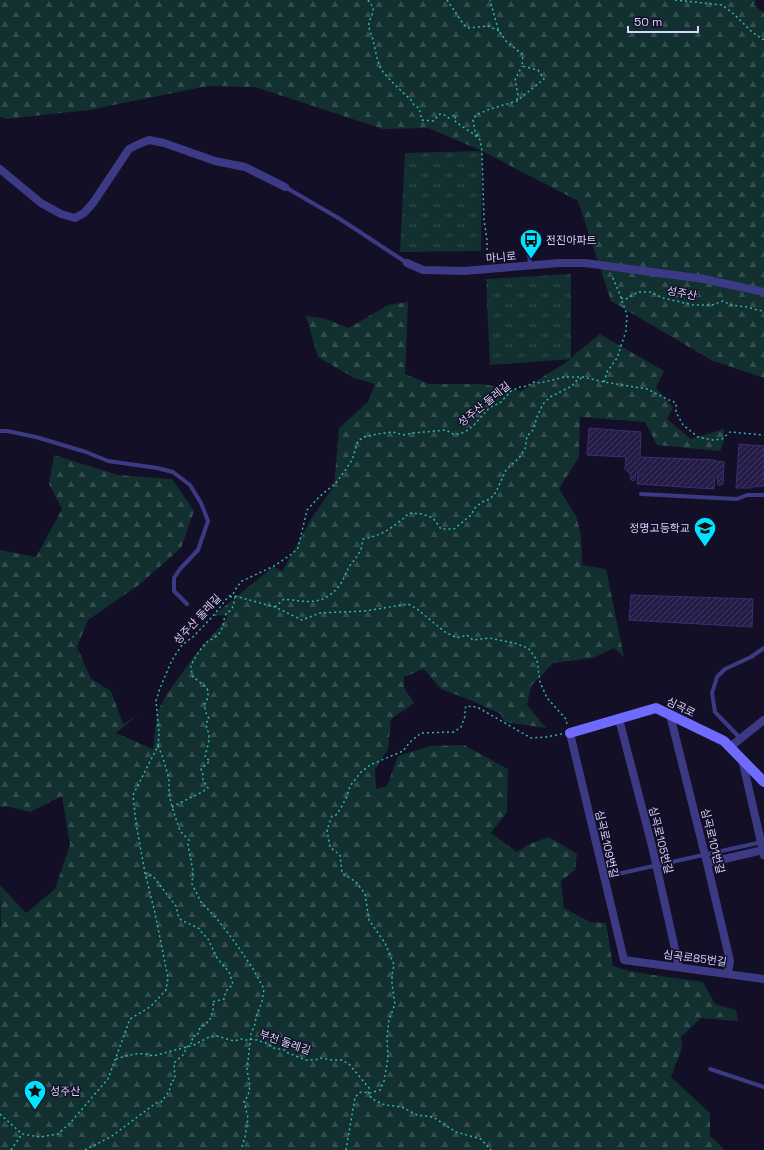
<svg xmlns="http://www.w3.org/2000/svg" width="764" height="1150" font-family="'Space Grotesk','Noto Sans KR',sans-serif">
<style>
.forest{fill:url(#forest-firs)}
.park{fill:url(#park-tufts)}
.building{fill:url(#building-hatch);stroke:#3b2d73}
.lines{fill:none;stroke-linecap:round;stroke-linejoin:round}
.path{stroke:#2fb8b0;stroke-width:1.5;stroke-dasharray:2 3;stroke-linecap:butt}
.lane{stroke:#3d3a85;stroke-width:4}
.street{stroke:#3d3a85;stroke-width:8}
.secondary{stroke:#6f6bff;stroke-width:10}
.labels{text-anchor:middle;dominant-baseline:central;stroke-width:3;stroke-linejoin:round;paint-order:stroke}
.poi-label{font-size:11px;fill:#d9d4ff;stroke:#130f26;text-anchor:start}
.street-label{font-size:11px;fill:#d9d4ff;stroke:#130f26}
</style>
<defs>
<pattern id="forest-firs" width="22" height="20" patternUnits="userSpaceOnUse"><rect width="22" height="20" fill="#12302f"/><path d="M5 1l3.5 6h-7zM16 11l3.5 6h-7z" fill="#344d4e"/></pattern>
<pattern id="park-tufts" width="24" height="20" patternUnits="userSpaceOnUse"><rect width="24" height="20" fill="#12302f"/><path d="M3 7l-1-3M5 7V3M7 7l1-3M15 17l-1-3M17 17v-4M19 17l1-3" fill="none" stroke="#344d4e"/></pattern>
<pattern id="building-hatch" width="6" height="6" patternUnits="userSpaceOnUse"><rect width="6" height="6" fill="#241b47"/><path d="M-1 1l2-2M0 6l6-6M5 7l2-2" fill="none" stroke="#433b63"/></pattern>
</defs>
<rect width="100%" height="100%" fill="#130f26"/>
<path class="forest" d="M0,0H756L754,5L764,13V378L711,360L611,301L578,201L482,151L428,128L383,129L255,87L208,86L89,110L6,119L0,117Z
M408,302L405,374L429,384H482L521,391L571,359L575,354L600,334L664,371L656,388L673,407L667,419L691,439L724,429V441L720,451L657,445L645,422L580,417L579,457L559,489L576,516L581,535L582,565L606,569L624,657L614,648L593,658L553,663L531,686L527,705L546,728L504,722L501,714L470,700L441,689L424,669L404,677V688L414,703L391,719L388,749L375,769L376,789L387,786L398,756L431,746L464,745L508,769L507,812L491,833L517,852L529,844L549,837L577,854L575,870L561,881L564,908L590,922L606,923L613,966L633,972L703,982L715,1004L736,1010L738,1021L701,1018L681,1037L682,1048L671,1077L710,1113V1136L725,1150H0V927L1,926L0,885L26,913L55,889L70,845L62,796L30,812L6,806L0,807V550L36,557L62,509L49,484L54,455L118,475L172,479L194,511L181,548L140,584L88,620L77,647L91,679L111,691L123,724L138,715L116,733L153,749L157,713L166,695L195,655L226,620L227,615L213,616L274,566L282,572L311,519L334,486L339,428L368,402L375,384L354,378L318,357L306,316L323,318L349,328L388,305Z"/>
<path class="park" d="M482,151L481,251L400,252L405,153Z
M571,274V359L490,365L486,279Z"/>
<path class="building" d="M589,428L641,432L640,457L715,460V461L724,462L723,484L721,485H718L717,477H715L714,489L637,484L638,473H636L635,479L634,481L631,480L630,473L627,471L625,469L626,457L587,455Z
M739,444L764,446V486L752,487V488H736Z
M631,595L753,599L752,627L629,620Z"/>
<g class="lines">
<path class="path" d="M368,0C370,3 372,5 373,8C374,14 368,20 369,26C369,31 372,35 373,40C375,48 377,60 380,67C387,79 402,91 412,101L414,105L419,108L422,120L434,121C439,114 441,111 448,118L455,115L456,116L454,120C461,127 471,131 478,138
M447,0L464,25L469,28L488,26L499,31
M675,0L722,5L735,15L752,32L764,40
M517,100L518,95L515,80L522,66
M487,260V240L484,220L482,151L480,140L475,131L473,120L476,115L490,109L517,101L544,79L538,70L522,66L523,55L506,41L498,29L490,0
M621,298L626,299L638,292H650L663,298L693,305H712L723,301L731,305L747,307L757,310L764,311
M604,382L607,372L617,358L626,331L627,315L619,292L612,276
M230,597L235,596L275,607L302,620L320,613L365,611L408,604L417,609L445,632L457,638L467,635L473,640L489,638L514,643L528,648L537,660L540,682L547,698L566,719L567,724
M275,607L284,599C307,602 323,606 339,586C343,581 345,575 348,569C351,563 357,558 360,551C362,548 362,543 363,539C381,536 396,526 409,513L422,514L433,518L441,529H454L471,515L475,508L482,502L490,499L496,492L506,470L519,458L525,449L527,436L533,430L537,417L543,404L550,397L572,386L576,381L583,377
M158,746L163,758L169,779V793L172,807L180,831L189,840L188,845L193,871L192,884L201,902L217,919L234,941L252,967L264,989L262,1002L256,1017L255,1024L251,1034L247,1070L250,1086L248,1096L244,1101L248,1118L245,1137L241,1150
M172,807L202,792L208,788L203,780V775L201,769L210,761L205,757C206,751 209,744 209,737C209,729 203,727 209,718L207,716L204,705C208,699 209,695 207,688L192,676C192,673 191,669 191,666C192,662 202,646 206,643C210,639 217,638 220,632C224,627 223,619 226,614C227,612 228,612 230,611C234,607 234,601 235,596
M116,1059C128,1055 141,1051 153,1056L194,1045L209,1037L217,1036L234,1041L241,1039L246,1040L251,1039L257,1040L266,1043L274,1048L285,1050L288,1053L306,1060H315L321,1058L332,1060H342L349,1064L369,1088L368,1092L372,1099L385,1105L402,1107L417,1115L433,1117L456,1132L481,1139L491,1150
M0,1114L22,1134L40,1137L58,1134L71,1122L100,1088L108,1079L130,1019L150,1007L166,990L168,978L155,913L145,873L136,823L133,795L158,746L159,733L156,701L160,688L172,660L182,645L193,637L213,616L228,597L233,594L237,587L242,581L274,566L292,554L298,548L307,510L320,496L335,484L344,472L352,460L358,441L364,437L377,434L393,432L403,435L413,433L446,430L453,434H460L468,430L474,425L490,407L500,403L511,391L520,387L527,386L534,382L540,383L564,377H583L604,382L647,389L669,400L673,401L676,404V412L683,425L698,437L713,440L722,439L730,432L764,435
M11,1150L22,1134
M85,1150L112,1136L156,1103L161,1102C166,1096 171,1090 171,1082L175,1079L174,1063L183,1055L187,1047L193,1042L192,1038L193,1036H197L200,1028L210,1020L214,1006L212,1002L224,999L226,991L233,984L229,972L217,958L208,939L202,933L200,929L181,920L178,915L176,906L162,888L153,876L145,873
M346,1150L355,1097L361,1092L370,1093L380,1090L384,1081L388,1058L387,1036L389,1020L395,1004L392,984V975L394,965L385,943L369,920L365,894L356,882L342,873L340,855L330,847L327,830L332,816L336,815L341,808L347,796L350,786L361,772L370,765L403,751L410,742L421,733L454,732L461,727L465,716V709L466,706L477,707L531,738L546,737L562,734"/>
<path class="lane" d="M285,187L340,219L407,263
M529,253L530,265
M0,431H7L36,437L86,452L108,461L157,468L173,472L190,485L201,503L208,521L198,550L180,569L174,578V591L187,604
M641,494L737,499L747,495H764
M740,738L715,712L712,693L717,677L725,669L751,657L764,648
M604,877L762,842
M710,1069L764,1087"/>
<path class="street" d="M0,169L41,203L61,214L75,218L84,213L93,203L129,149L139,144L149,140L164,143L215,161L245,167L285,187
M407,263L423,270L464,271L559,263H585L704,279L764,292
M670,715L707,863L730,961L728,973
M619,719L652,846L679,967
M570,733L624,960L764,979
M730,747L764,720
M742,759L764,855
M707,863L763,850"/>
<path class="secondary" d="M570,733L656,708L724,741L764,782"/>
</g>
<defs>
<g id="bus-pin" transform="scale(1.15)"><path d="M0 17L-7.5 6A9.5 9.5 0 1 1 7.5 6Z" fill="#00e5ff" stroke="#130f26"/><path d="M-5-6H5V4H4V6H2V4H-2V6H-4V4H-5ZM-3.5-4V0h7V-4ZM-3.5 1.2v1.5H-2V1.2ZM2 1.2v1.5H3.5V1.2Z" fill="#111"/></g>
<g id="school-pin" transform="scale(1.15)"><path d="M0 17L-7.5 6A9.5 9.5 0 1 1 7.5 6Z" fill="#00e5ff" stroke="#130f26"/><path d="M0-5L7-2L0 1L-7-2ZM-4 1L0 2.5L4 1V4Q0 6-4 4Z" fill="#111"/></g>
<g id="sight-pin" transform="scale(1.15)"><path d="M0 17L-7.5 6A9.5 9.5 0 1 1 7.5 6Z" fill="#00e5ff" stroke="#130f26"/><path d="M0-6L1.8-2.2L6-1.7L2.9 1.2L3.7 5.4L0 3.3L-3.7 5.4L-2.9 1.2L-6-1.7L-1.8-2.2Z" fill="#111"/></g>
</defs>
<g fill-rule="evenodd">
<use href="#bus-pin" x="531" y="240"/>
<use href="#school-pin" x="705" y="528"/>
<use href="#sight-pin" x="35" y="1091"/>
</g>
<g class="labels">
<g class="poi-label">
<text x="546" y="240">전진아파트</text>
<text x="690" y="528" text-anchor="end">정명고등학교</text>
<text x="50" y="1091">성주산</text>
</g>
<g class="street-label">
<text transform="translate(501 257) rotate(-5)">마니로</text>
<text transform="translate(682 293) rotate(11)">성주산</text>
<text transform="translate(484 404) rotate(-39)">성주산 둘레길</text>
<text transform="translate(197 619) rotate(-47)">성주산 둘레길</text>
<text transform="translate(681 707) rotate(26)">심곡로</text>
<text transform="translate(661 840) rotate(76)">심곡로105번길</text>
<text transform="translate(713 841) rotate(76)">심곡로101번길</text>
<text transform="translate(607 844) rotate(77)">심곡로109번길</text>
<text transform="translate(695 958) rotate(7)">심곡로85번길</text>
<text transform="translate(285 1042) rotate(19)">부천 둘레길</text>
</g>
</g>
<path d="M628 26v6h70v-6" fill="none" stroke="#d9d4ff" stroke-width="2"/>
<text x="634" y="26" font-size="12" fill="#d9d4ff" stroke="#130f26" stroke-width="3" paint-order="stroke">50 m</text>
</svg>
